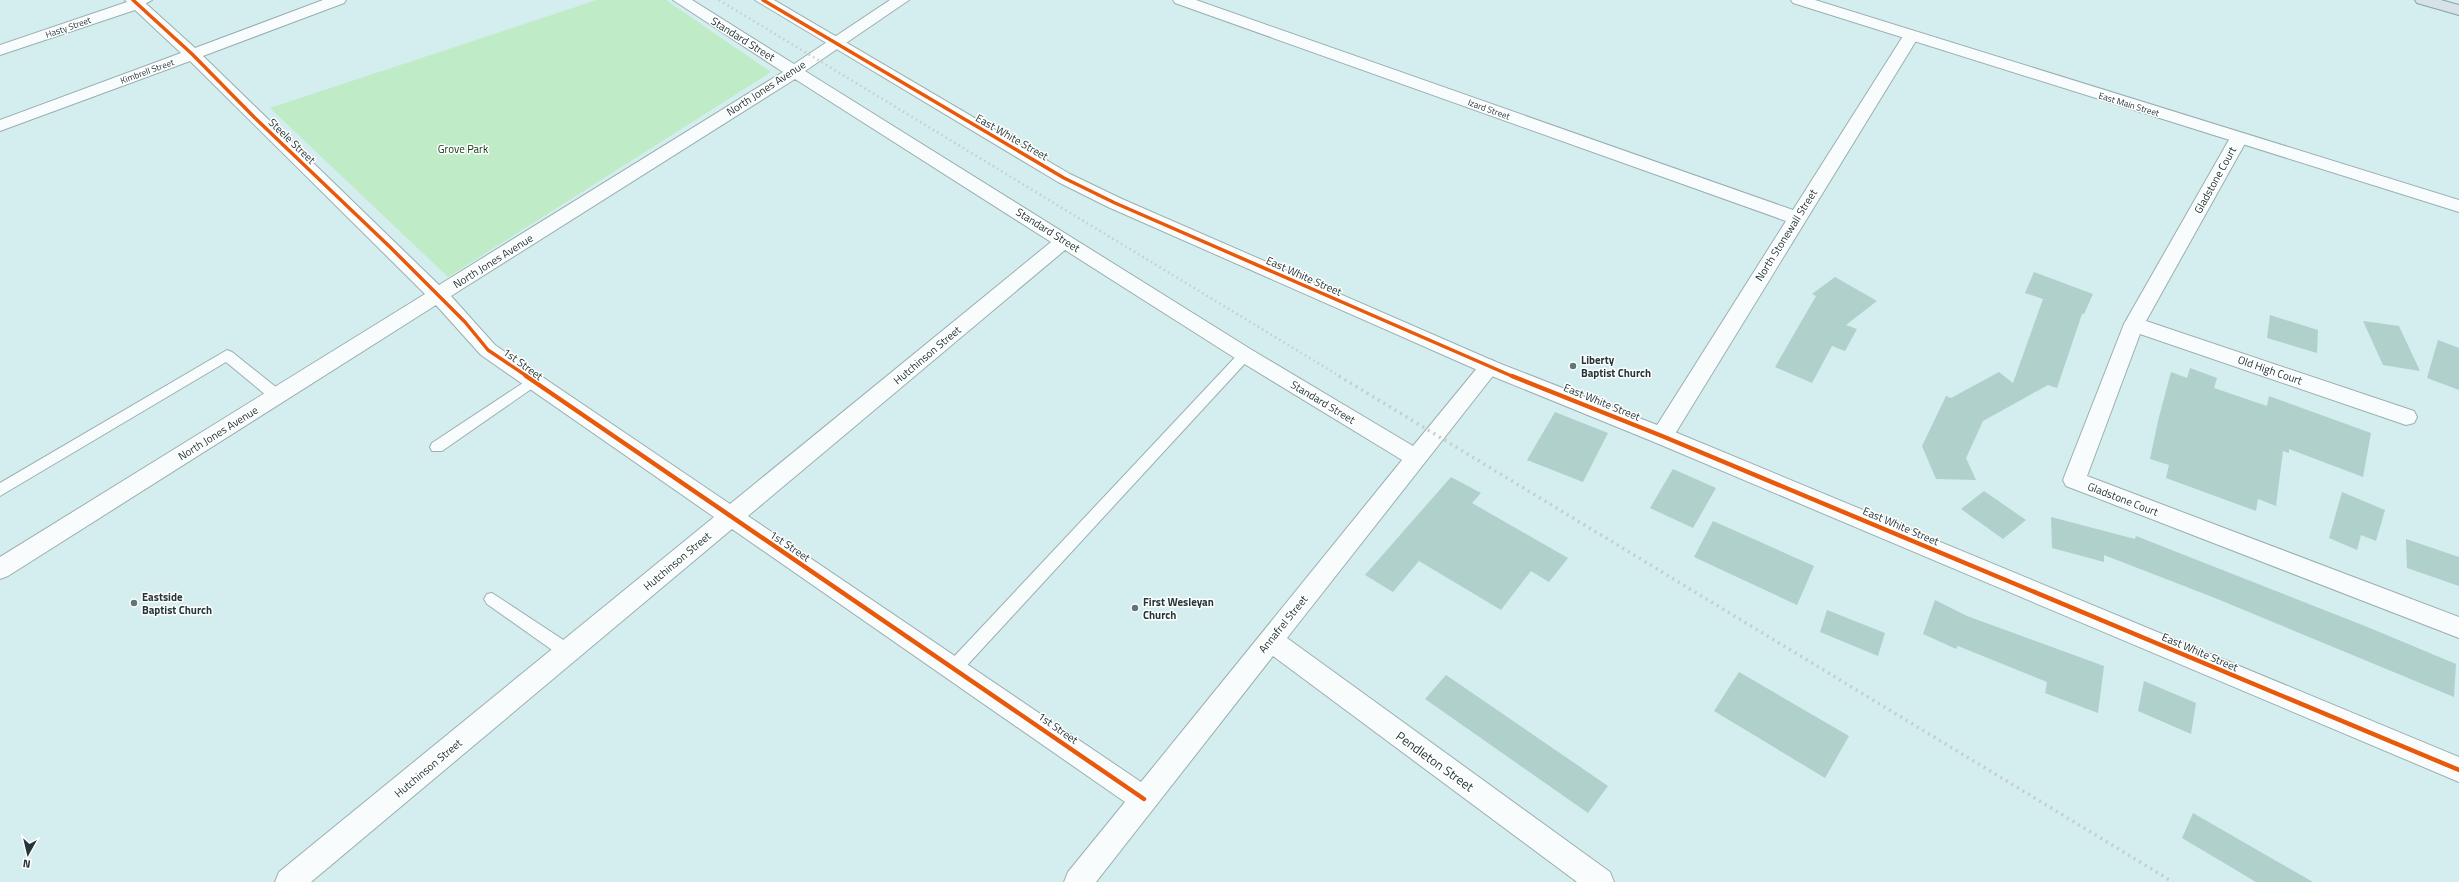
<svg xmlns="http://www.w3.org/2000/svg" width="2459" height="882" font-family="'Titillium Web',sans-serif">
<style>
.green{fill:#bfebc7}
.building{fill:#b0d0cb}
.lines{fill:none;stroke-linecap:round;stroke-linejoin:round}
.service-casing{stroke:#9bafb0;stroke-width:2}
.minor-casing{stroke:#9bafb0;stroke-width:2}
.tertiary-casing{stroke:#9bafb0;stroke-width:2}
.primary-casing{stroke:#85a1a8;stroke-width:2}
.service{fill:#f9fcfd;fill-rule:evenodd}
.minor{fill:#f9fcfd;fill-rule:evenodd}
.tertiary{fill:#f9fcfd;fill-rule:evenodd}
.primary{fill:#d6e2e6;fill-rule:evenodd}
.rail-far1{stroke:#c6cdcd;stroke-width:2.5;stroke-dasharray:1.5 3.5;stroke-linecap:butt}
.rail{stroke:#c6cdcd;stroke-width:3.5;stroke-dasharray:2 4.5;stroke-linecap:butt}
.cycleway-far1-casing{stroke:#fff;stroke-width:5.5}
.cycleway-casing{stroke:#fff;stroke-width:7}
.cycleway-far1{stroke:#e8590c;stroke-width:3.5}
.cycleway{stroke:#e8590c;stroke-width:4.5}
.poi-dot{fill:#627677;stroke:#fff;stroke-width:1.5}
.labels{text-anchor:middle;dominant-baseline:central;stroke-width:3;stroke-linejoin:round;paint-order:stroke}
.far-street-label{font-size:9px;fill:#243637;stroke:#fff}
.street-label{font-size:11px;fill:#243637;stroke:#fff}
.park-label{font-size:11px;fill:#0a3407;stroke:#fff}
.poi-label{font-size:11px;font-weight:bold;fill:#243637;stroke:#fff;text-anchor:start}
.near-street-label{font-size:13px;fill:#243637;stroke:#fff}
</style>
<rect width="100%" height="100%" fill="#d4edef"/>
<path class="green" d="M597,0H666L771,72L448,277L270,108Z"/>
<path class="building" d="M2034,272L2093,294L2084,314H2082L2057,388L2048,385L1983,421L1966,458L1976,480L1936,479L1922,446L1946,396L1951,398L1999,372L2013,383L2043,299L2025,293Z
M1835,277L1877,301L1846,325L1857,329L1845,351L1832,346L1812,383L1775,367L1816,296L1812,294Z
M2270,315L2318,330L2317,353L2267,338Z
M2363,321L2399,326L2420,371L2383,365Z
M2438,340L2459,348V390L2427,378Z
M2190,368L2217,378L2214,388L2267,406L2269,396L2371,433L2363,477L2289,449V453L2283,451L2276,506L2258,499L2256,511L2166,478L2169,465L2150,459L2158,421L2171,372L2187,378Z
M1555,412L1608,433L1583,482L1527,460Z
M1673,469L1716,488L1693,528L1650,508Z
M1451,477L1481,493L1472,503L1568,558L1549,582L1531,571L1501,610L1419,561L1393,592L1365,575Z
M1984,491L2026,520L2003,539L1961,509Z
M2342,492L2385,510L2376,541L2361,535L2357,550L2329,538Z
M2051,517L2135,539L2136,536L2365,626L2456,664L2454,697L2215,598L2104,555V562L2052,548Z
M1713,521L1814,566L1797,605L1694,557Z
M2406,539L2459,557V586L2407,568Z
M1935,600L1967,616L2104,666L2098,713L2045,693L2047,682L1958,646L1956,649L1923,634Z
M1827,610L1885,633L1878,656L1820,632Z
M1739,672L1849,736L1825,778L1714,711Z
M1446,675L1608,786L1588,813L1425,699Z
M2144,681L2196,703L2191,734L2138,711Z
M2193,813L2313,882H2256L2182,838Z"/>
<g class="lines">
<g class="service-casing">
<path id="service" d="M138,0H152L141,6H133V2Z
M227,350L232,352L282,392L284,396L282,400H272L226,362L0,496V483Z
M1245,350L1252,355L1250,358L960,673L954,675L948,673L946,668L948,663L1240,352Z
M532,377L537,379L539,382L537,385L442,451H432L430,447L432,443Z
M492,593L574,647L576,652L574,657L568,659L562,657L487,604L484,599L487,594Z"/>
</g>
<g class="minor-casing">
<path id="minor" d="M125,0H142L195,48L323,0H346L344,3L203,56L439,285L783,72L673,0H692L794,64L890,0H909L805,71L1252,350L1413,446L1482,362L1489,359L1496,362L1499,367L1496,372L1287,638L1610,872L1614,882H1577L1273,656L1096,882H1064L1068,872L1125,802L732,529L311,882H275L279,872L714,517L481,355L436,305L8,576L0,579V557L425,294L190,61L0,131V120L181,53L135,10L0,55V45L127,2ZM795,79L1051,242L730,504L495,345L451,296ZM1065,250L1238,360L1402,460L1141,782L748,516Z
M1173,0H1196L1793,210L1905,33H1917L1919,36L1670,442L1662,444L1654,442L1651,436L1654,430L1786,221L1175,3Z
M2239,133L2245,134L2248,138L2146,321L2414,411L2417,417L2414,423L2406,425L2140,334L2087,476L2459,617V638L2066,486L2063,480L2124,324L2230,138L2233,134Z"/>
</g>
<g class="tertiary-casing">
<path id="tertiary" d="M755,0H774L1070,174L1122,199L1496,362L1670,430L2459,757V782L1654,442L1482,372L1108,207L1058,182Z
M1791,0H1815L2459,200V212L1793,3Z"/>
</g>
<g class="primary-casing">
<path id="primary" d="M2415,0H2441L2459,5V15L2417,3Z"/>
</g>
<use href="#service" class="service"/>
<use href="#minor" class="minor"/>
<use href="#tertiary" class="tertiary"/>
<use href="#primary" class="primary"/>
<path class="rail-far1" d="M719,0L1341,377"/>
<path class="rail" d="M1339,376L2173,882"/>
<g class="cycleway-far1-casing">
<path id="cycleway-far1" d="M133,0L192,54L254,117L390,247L465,322L488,350L528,377
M763,0L1064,178L1115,203L1514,377"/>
</g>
<g class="cycleway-casing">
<path id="cycleway" d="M526,376L1144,799
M1512,376L1662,436L2459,770"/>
</g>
<use href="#cycleway-far1" class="cycleway-far1"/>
<use href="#cycleway" class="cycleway"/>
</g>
<g class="poi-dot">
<circle cx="1573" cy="366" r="4"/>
<circle cx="134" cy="603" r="4"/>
<circle cx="1135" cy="608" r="4"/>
</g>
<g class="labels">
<g class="far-street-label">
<text transform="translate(68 27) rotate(-19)">Hasty Street</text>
<text transform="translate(147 71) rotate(-20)">Kimbrell Street</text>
<text transform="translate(2129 104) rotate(17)">East Main Street</text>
<text transform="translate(1489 109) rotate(20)">Izard Street</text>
</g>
<g class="street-label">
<text transform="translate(743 39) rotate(32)">Standard Street</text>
<text transform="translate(766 88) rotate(-33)">North Jones Avenue</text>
<text transform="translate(1012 137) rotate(30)">East White Street</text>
<text transform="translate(292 141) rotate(44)">Steele Street</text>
<text transform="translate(2215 180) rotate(-61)">Gladstone Court</text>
<text transform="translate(1048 230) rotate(32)">Standard Street</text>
<text transform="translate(1786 235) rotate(-58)">North Stonewall Street</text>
<text transform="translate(493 261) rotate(-32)">North Jones Avenue</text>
<text transform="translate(1304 276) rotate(24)">East White Street</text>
<text transform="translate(927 355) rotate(-40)">Hutchinson Street</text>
<text transform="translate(523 364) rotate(36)">1st Street</text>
<text transform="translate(2270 370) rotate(19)">Old High Court</text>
<text transform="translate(1323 402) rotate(31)">Standard Street</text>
<text transform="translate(1602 402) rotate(22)">East White Street</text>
<text transform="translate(218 433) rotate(-32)">North Jones Avenue</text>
<text transform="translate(2123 499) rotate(21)">Gladstone Court</text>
<text transform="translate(1901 526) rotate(23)">East White Street</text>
<text transform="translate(790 546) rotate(34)">1st Street</text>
<text transform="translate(677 561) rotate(-40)">Hutchinson Street</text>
<text transform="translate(1283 624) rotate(-51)">Annafrel Street</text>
<text transform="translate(2200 652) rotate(23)">East White Street</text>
<text transform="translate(1058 728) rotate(35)">1st Street</text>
<text transform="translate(428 768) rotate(-40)">Hutchinson Street</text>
</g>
<g class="park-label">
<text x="463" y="149">Grove Park</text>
</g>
<g class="poi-label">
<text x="1581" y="360">Liberty<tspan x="1581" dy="13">Baptist Church</tspan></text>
<text x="142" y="597">Eastside<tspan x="142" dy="13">Baptist Church</tspan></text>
<text x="1143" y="602">First Wesleyan<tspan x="1143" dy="13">Church</tspan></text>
</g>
<g class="near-street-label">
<text transform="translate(1435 761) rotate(36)">Pendleton Street</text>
</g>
</g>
<g transform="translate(28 854) rotate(188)" stroke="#ffffff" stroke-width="3" paint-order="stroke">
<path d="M0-3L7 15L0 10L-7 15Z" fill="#243637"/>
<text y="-6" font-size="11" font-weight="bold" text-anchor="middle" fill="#243637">N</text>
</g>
</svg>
